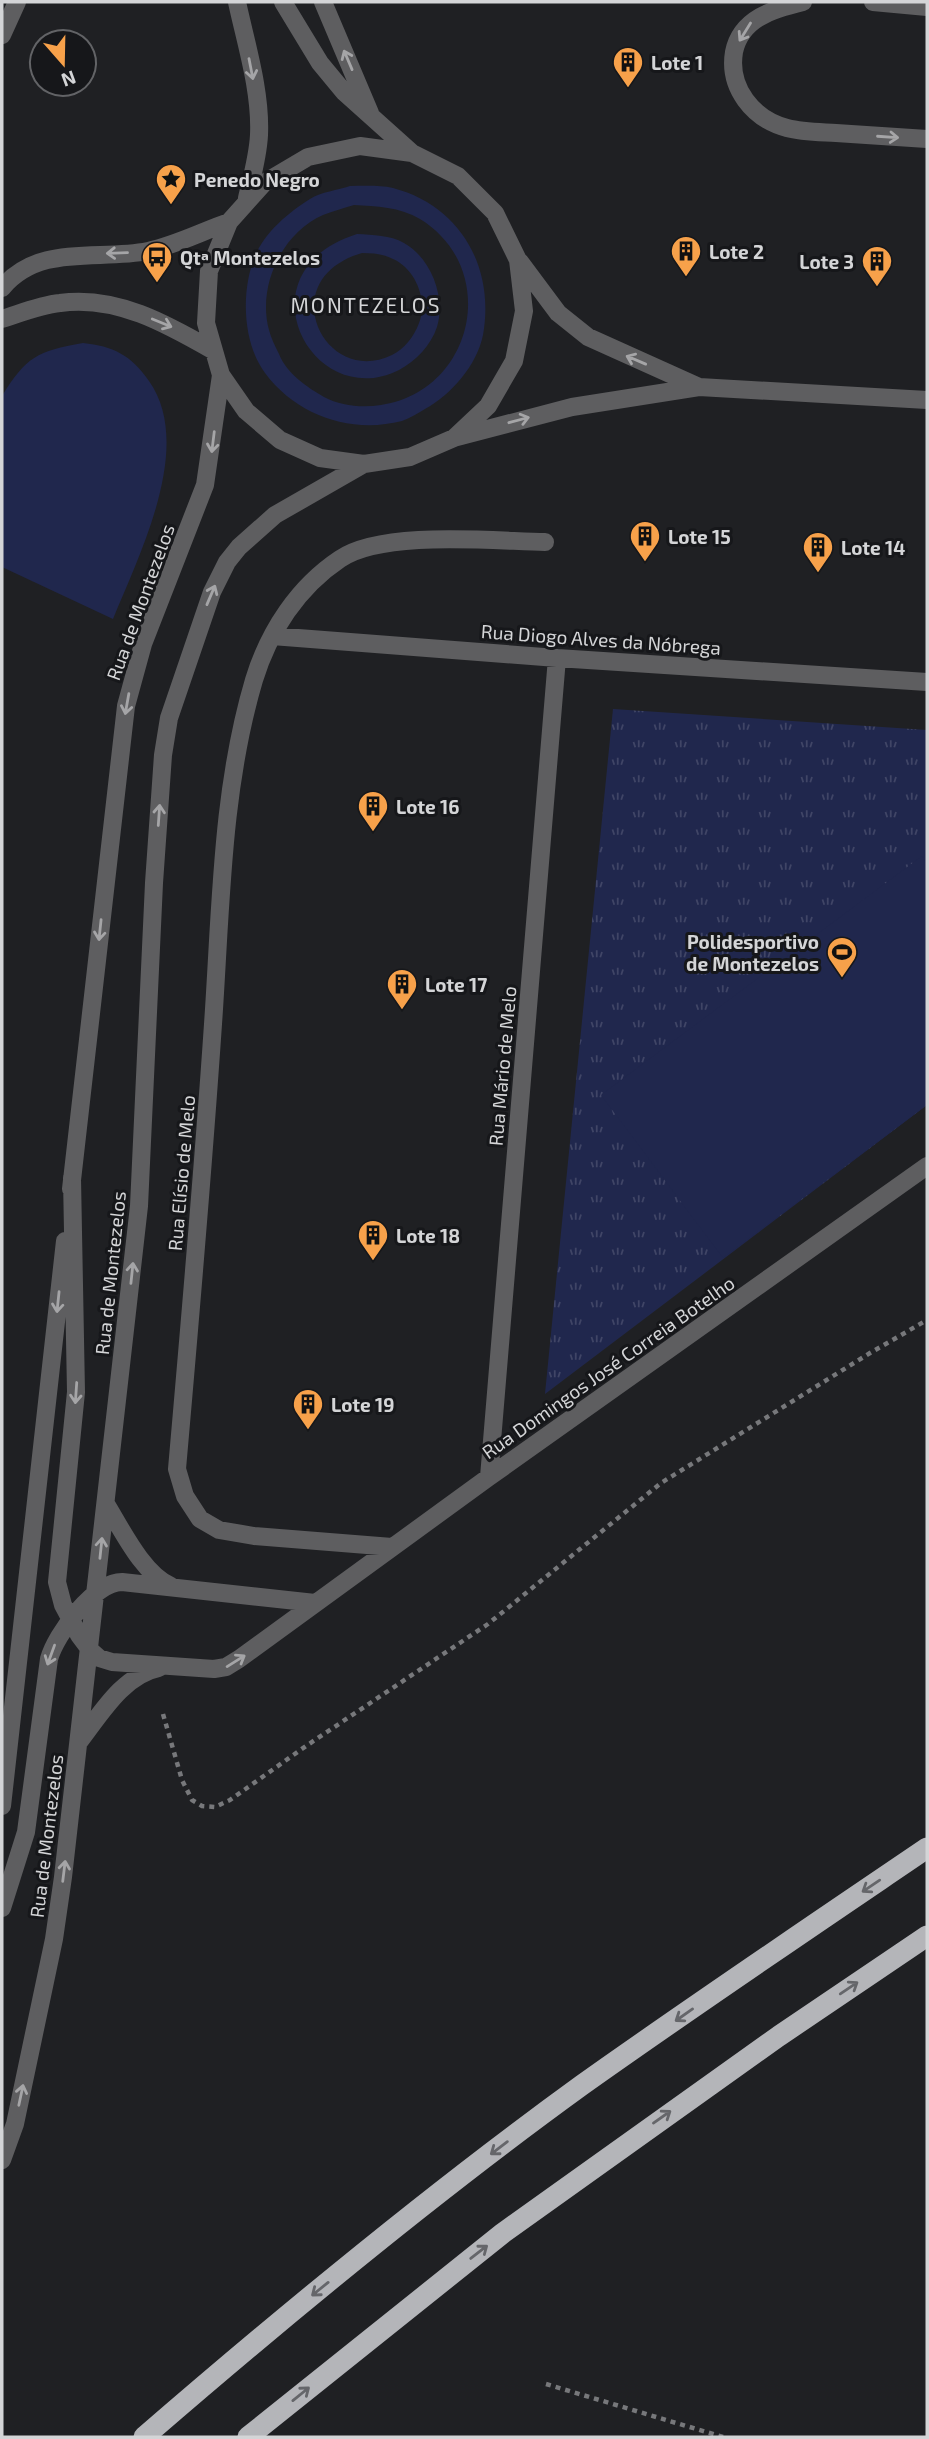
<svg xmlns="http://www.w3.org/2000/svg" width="929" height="2439" font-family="'Exo 2',sans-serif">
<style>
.grass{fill:url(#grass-tufts)}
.garden{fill:#20274d;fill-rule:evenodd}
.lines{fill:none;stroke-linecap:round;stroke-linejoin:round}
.path{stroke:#77787b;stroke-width:4.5;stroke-dasharray:5 5;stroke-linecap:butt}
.minor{stroke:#5e5e60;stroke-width:18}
.highway{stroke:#b4b5b9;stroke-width:21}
.oneway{stroke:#a5a5a7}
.oneway2{stroke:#65666a}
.labels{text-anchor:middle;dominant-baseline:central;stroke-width:6;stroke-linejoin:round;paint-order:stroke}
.poi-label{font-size:19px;font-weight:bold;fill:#d4d5d7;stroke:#16171a;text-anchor:start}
.street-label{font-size:19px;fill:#d4d5d7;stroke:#16171a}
.neighbourhood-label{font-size:21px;letter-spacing:2px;fill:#d4d5d7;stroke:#16171a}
</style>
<defs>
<pattern id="grass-tufts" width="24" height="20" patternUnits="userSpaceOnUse" patternTransform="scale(1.75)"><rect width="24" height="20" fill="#20274d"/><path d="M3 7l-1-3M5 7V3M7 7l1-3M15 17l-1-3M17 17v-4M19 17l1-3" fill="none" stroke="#404566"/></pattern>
</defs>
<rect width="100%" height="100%" fill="#1f2023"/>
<path class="grass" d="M613,709L927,730V1105L545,1394Z"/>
<path class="garden" d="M350,186C364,186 380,185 393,188C461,206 495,268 483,335C477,365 451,395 425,409C418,413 410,418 402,421C351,434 297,416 265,373C242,342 241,290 255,256C265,232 289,212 310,199C321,192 338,190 350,186ZM354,205C376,206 400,207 420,219C501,269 474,391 381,405C362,408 341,406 324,397C307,387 287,374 279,354C275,346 271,338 269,330C257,286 282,233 323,215C333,211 344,208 354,205Z
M357,234C373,235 390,235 404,243C431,258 446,297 437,327C431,345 416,361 399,370C312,414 237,272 357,234ZM362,253C373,253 383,254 393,259C416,269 428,301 419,323C414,337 404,349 392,355C324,388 272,279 362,253Z
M83,343C113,346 131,355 149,381C195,446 139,555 113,619L2,567V396C26,357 37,351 83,343Z
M922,856L927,864V1105L723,1258L601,1095Z"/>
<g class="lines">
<path class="path" d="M163,1714L182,1780L192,1800L202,1806L215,1807L230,1800L306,1746L488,1624L661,1483L870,1353L927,1320
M546,2384L723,2437"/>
<path class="minor" d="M237,2C246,44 261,91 259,135C258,156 252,177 247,198
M283,2L320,63L344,92L412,153L458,176L495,213L518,260L524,311L514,361L488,406L454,438L410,457L364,464L320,458L280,440L246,411L221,375L206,323L209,271L229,222L246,203L264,183L308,157L360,146L412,153
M323,2L370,113
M803,2C774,9 741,18 734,52C728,88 753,119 787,128C802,132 820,132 836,133C866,135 897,137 927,139
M873,2L927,7
M2,35L17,2
M520,262L558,313L588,337L699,387
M2,288C39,243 98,261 148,251C176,245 203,231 229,222
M2,319C21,313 40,305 60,303C116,295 167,324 214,351
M457,437L572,407L699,387L927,400
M272,636L557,658L927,682
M72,1178L76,1392L57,1582L63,1605L79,1635L91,1651L99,1658L112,1662L214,1669L226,1667L239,1659L489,1477L927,1166
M71,1189L126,706L143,644L205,485L221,375
M489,1477L557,658
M106,1504C122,1530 143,1574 171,1586
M392,1547L254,1536L219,1530L200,1519L185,1496L177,1469C190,1321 203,1173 213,1024C221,910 221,791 254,680C269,631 298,587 340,559C382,530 492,541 545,542
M79,1742C100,1715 123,1675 159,1668
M2,1806L65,1241
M2,1908L26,1832L49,1659C56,1634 94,1582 122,1582L315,1603
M2,2160L15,2124L54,1939L63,1877L139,1206L154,883L163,755L169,718L212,592L227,562L239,547L275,515L364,464"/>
<path class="highway" d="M144,2437C285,2315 430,2195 582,2085C696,2004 812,1926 927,1848
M248,2437L503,2233L779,2036L927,1936"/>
</g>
<defs><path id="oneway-shaft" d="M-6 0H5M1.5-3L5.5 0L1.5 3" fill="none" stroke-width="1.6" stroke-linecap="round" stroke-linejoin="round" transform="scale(1.75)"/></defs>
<g class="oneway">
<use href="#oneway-shaft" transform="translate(745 32) rotate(122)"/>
<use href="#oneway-shaft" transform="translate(348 60) rotate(-113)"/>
<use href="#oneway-shaft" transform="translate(251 69) rotate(79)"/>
<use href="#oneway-shaft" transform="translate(888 137) rotate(4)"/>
<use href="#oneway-shaft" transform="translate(117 253) rotate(178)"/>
<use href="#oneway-shaft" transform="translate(162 323) rotate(22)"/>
<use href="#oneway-shaft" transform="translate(636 360) rotate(-157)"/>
<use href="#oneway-shaft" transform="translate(519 420) rotate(-15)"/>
<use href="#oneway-shaft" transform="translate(213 442) rotate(97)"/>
<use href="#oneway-shaft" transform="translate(211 595) rotate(-67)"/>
<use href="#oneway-shaft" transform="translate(127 704) rotate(100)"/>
<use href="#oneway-shaft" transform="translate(159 815) rotate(-86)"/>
<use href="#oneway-shaft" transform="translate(100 930) rotate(96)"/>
<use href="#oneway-shaft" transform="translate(132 1273) rotate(-84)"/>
<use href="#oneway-shaft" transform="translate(58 1302) rotate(96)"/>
<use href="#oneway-shaft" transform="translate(76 1393) rotate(94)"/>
<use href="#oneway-shaft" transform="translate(101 1548) rotate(-84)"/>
<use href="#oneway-shaft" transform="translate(51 1655) rotate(110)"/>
<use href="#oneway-shaft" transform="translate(236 1661) rotate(-32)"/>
<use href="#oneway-shaft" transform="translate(64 1871) rotate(-83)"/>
<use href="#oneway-shaft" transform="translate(21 2095) rotate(-78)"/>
</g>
<g class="oneway2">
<use href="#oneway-shaft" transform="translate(871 1886) rotate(146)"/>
<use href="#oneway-shaft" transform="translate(849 1988) rotate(-34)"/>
<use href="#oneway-shaft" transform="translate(684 2015) rotate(145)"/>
<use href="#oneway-shaft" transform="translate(662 2117) rotate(-35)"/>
<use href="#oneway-shaft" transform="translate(499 2148) rotate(143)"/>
<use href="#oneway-shaft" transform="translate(479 2252) rotate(-38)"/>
<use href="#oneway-shaft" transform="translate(320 2289) rotate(141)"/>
<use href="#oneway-shaft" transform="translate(301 2394) rotate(-39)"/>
</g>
<defs>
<g id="building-pin" transform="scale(1.575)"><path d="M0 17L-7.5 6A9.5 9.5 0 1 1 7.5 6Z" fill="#f7a14a" stroke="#16171a"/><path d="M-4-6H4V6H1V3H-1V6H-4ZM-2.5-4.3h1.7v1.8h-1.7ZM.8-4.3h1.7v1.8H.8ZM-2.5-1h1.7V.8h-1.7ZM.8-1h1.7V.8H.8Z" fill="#111"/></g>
<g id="sight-pin" transform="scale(1.575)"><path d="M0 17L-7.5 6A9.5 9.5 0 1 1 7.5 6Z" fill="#f7a14a" stroke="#16171a"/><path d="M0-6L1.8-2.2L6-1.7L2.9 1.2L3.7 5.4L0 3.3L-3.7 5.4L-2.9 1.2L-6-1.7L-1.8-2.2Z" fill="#111"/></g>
<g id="bus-pin" transform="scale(1.575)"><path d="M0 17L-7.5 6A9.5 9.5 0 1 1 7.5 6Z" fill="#f7a14a" stroke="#16171a"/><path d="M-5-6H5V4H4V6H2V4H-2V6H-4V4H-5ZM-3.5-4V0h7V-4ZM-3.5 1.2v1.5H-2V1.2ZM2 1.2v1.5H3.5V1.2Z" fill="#111"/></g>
<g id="stadium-pin" transform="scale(1.575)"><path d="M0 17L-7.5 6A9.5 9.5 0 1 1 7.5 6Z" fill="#f7a14a" stroke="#16171a"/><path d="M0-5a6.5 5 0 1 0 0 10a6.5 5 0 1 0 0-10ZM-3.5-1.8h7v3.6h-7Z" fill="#111"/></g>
</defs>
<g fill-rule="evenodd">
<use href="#building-pin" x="628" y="62"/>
<use href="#sight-pin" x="171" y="179"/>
<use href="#building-pin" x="686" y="251"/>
<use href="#bus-pin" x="157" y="257"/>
<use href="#building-pin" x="877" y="261"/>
<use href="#building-pin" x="645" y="536"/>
<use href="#building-pin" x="818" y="547"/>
<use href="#building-pin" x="373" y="806"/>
<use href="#stadium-pin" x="842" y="952"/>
<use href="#building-pin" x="402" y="984"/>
<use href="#building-pin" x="373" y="1235"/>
<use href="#building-pin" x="308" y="1404"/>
</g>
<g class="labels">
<g class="poi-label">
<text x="651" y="62">Lote 1</text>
<text x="194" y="179">Penedo Negro</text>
<text x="709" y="251">Lote 2</text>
<text x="180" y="257">Qtª Montezelos</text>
<text x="854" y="261" text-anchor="end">Lote 3</text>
<text x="668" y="536">Lote 15</text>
<text x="841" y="547">Lote 14</text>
<text x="396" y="806">Lote 16</text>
<text x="819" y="941" text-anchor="end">Polidesportivo<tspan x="819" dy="22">de Montezelos</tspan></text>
<text x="425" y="984">Lote 17</text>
<text x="396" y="1235">Lote 18</text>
<text x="331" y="1404">Lote 19</text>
</g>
<g class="street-label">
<text transform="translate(140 602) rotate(-70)">Rua de Montezelos</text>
<text transform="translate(601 639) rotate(4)">Rua Diogo Alves da Nóbrega</text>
<text transform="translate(502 1066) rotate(-85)">Rua Mário de Melo</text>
<text transform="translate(181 1173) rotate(-85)">Rua Elísio de Melo</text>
<text transform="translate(110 1273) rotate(-84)">Rua de Montezelos</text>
<text transform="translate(608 1367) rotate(-35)">Rua Domingos José Correia Botelho</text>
<text transform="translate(46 1836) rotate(-83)">Rua de Montezelos</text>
</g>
<g class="neighbourhood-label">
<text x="366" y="304">MONTEZELOS</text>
</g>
</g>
<rect width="929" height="2439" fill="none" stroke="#d4d5d7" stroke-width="7"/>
<g transform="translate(63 63) rotate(160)"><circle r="33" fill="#16171a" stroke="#626366" stroke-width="2"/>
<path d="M0-5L12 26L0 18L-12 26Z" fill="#f7a14a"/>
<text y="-10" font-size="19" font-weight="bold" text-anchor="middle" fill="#d4d5d7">N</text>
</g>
</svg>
